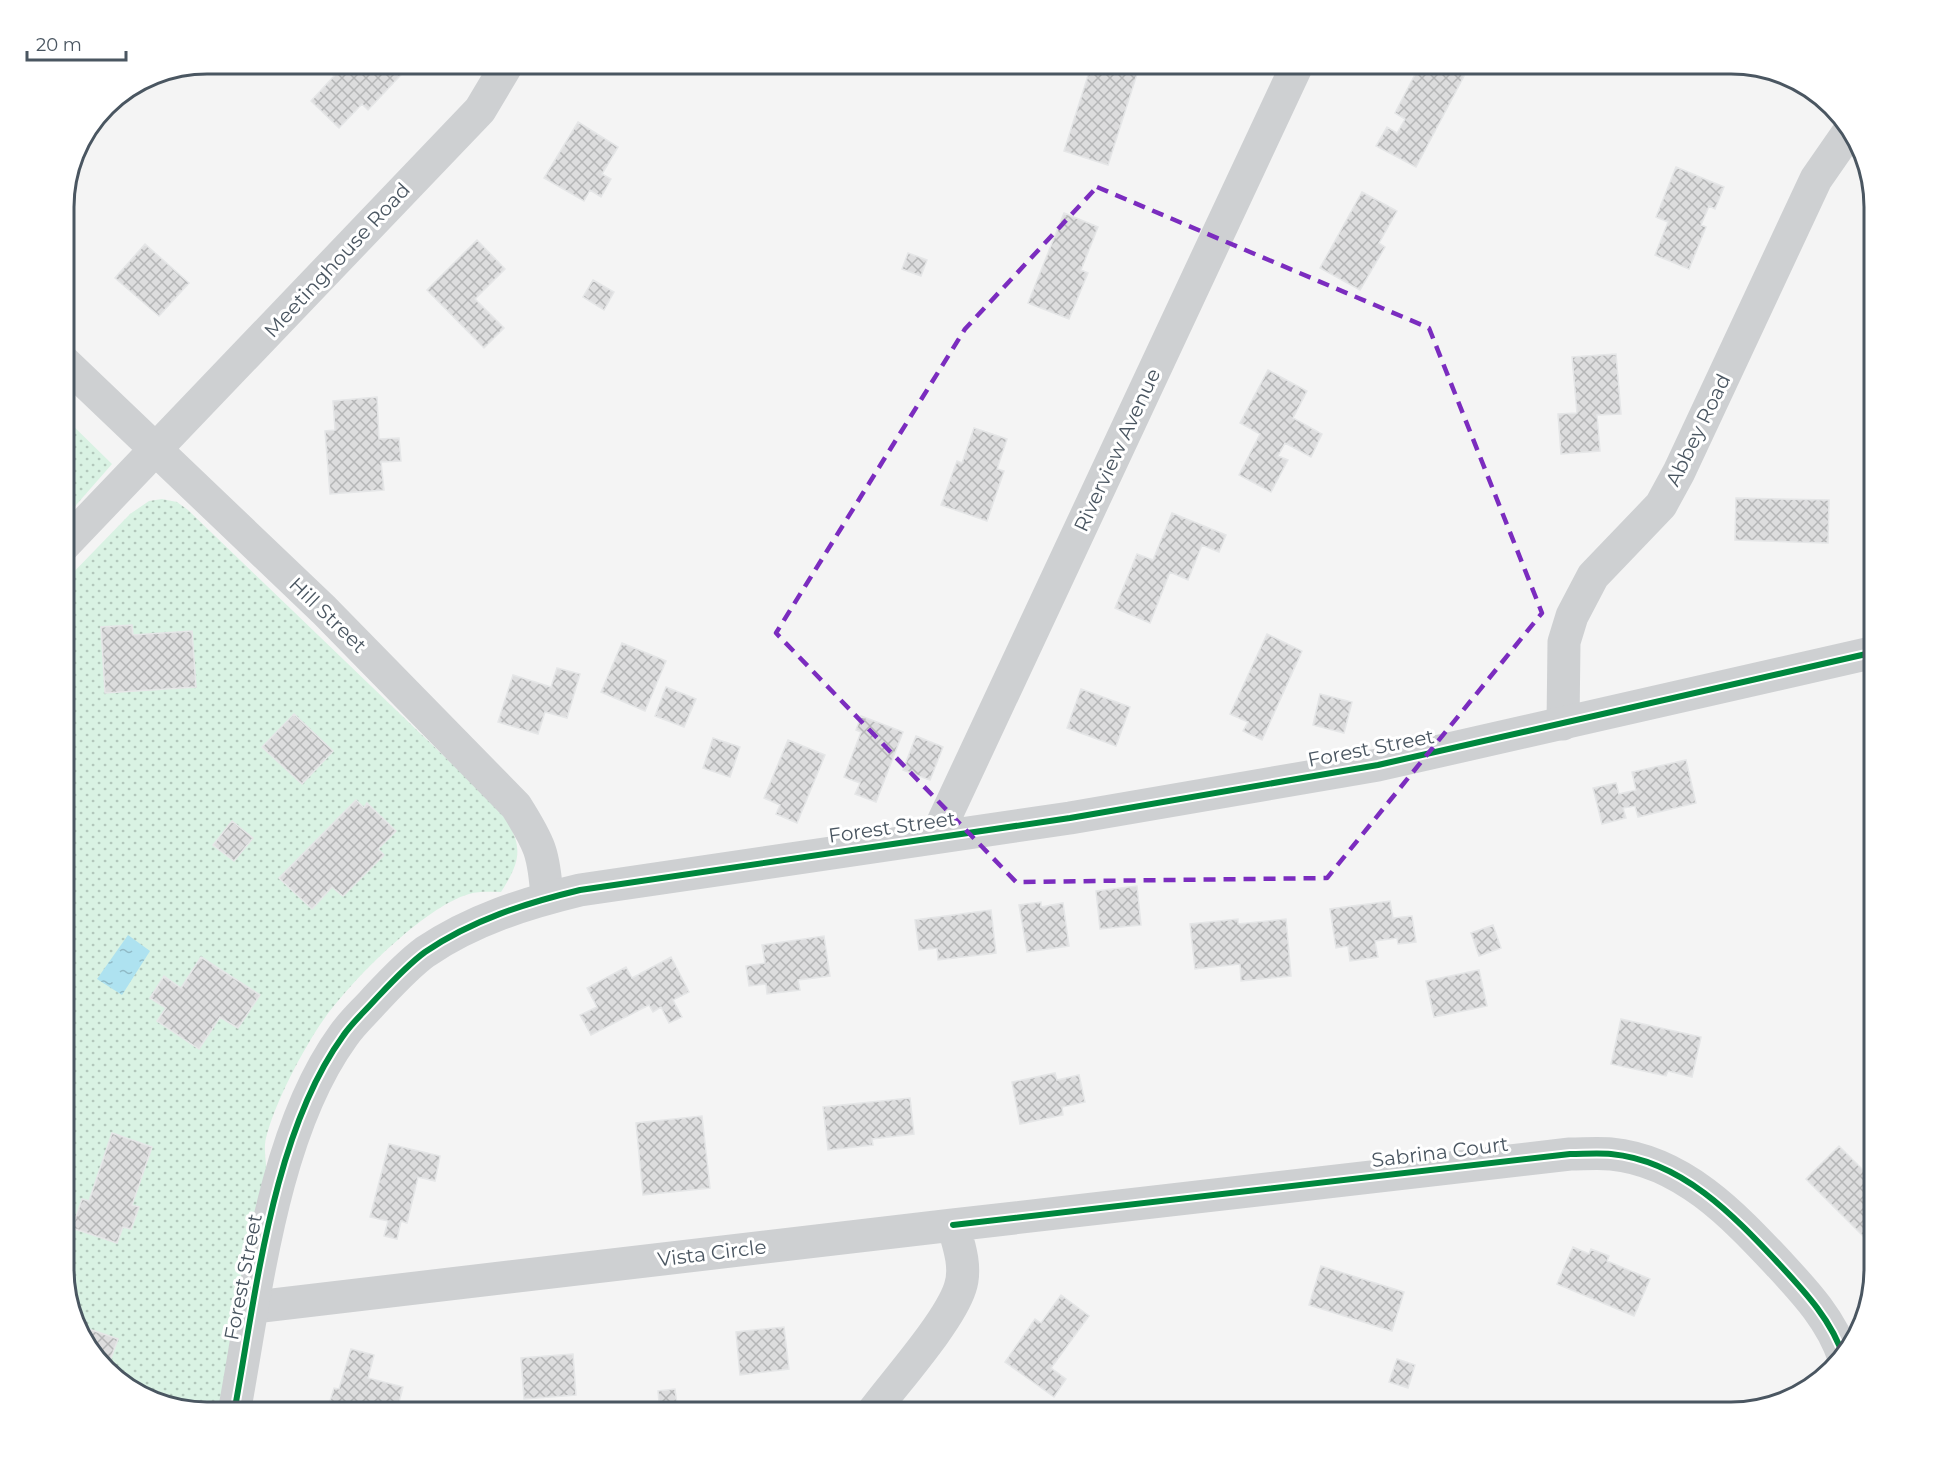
<svg xmlns="http://www.w3.org/2000/svg" width="1938" height="1476" font-family="Montserrat,sans-serif">
<style>
.grass{fill:url(#grass-dots)}
.water{fill:url(#water-ripples)}
.building{fill:url(#building-cross-hatch);stroke:#e5e6e7;stroke-width:1.5}
.lines{fill:none;stroke-linecap:round;stroke-linejoin:round}
.minor{stroke:#ced0d2;stroke-width:33}
.tertiary{stroke:#ced0d2;stroke-width:33}
.cycleway-casing{stroke:#fff;stroke-width:10}
.cycleway{stroke:#00873e;stroke-width:6}
.marked{fill:none;stroke:#7b2cbf;stroke-width:4.5;stroke-dasharray:12 8;stroke-linejoin:round}
.labels{text-anchor:middle;dominant-baseline:central;stroke-width:6;stroke-linejoin:round;paint-order:stroke}
.street-label{font-size:20px;fill:#4a5661;stroke:#fff}
.rim{fill:none;stroke:#4a5661;stroke-width:3}
</style>
<defs>
<pattern id="grass-dots" width="8" height="8" patternUnits="userSpaceOnUse" patternTransform="scale(1.5)"><rect width="8" height="8" fill="#d9f2e3"/><path d="M2 2h.1M6 6h.1" fill="none" stroke="#b2c7bb" stroke-width="1.8" stroke-linecap="round"/></pattern>
<pattern id="water-ripples" width="26" height="14" patternUnits="userSpaceOnUse" patternTransform="scale(1.5)"><rect width="26" height="14" fill="#aee2f0"/><path d="M2 4q2-2 4 0t4 0M15 11q2-2 4 0t4 0" fill="none" stroke="#90bac6"/></pattern>
<pattern id="building-cross-hatch" width="8" height="8" patternUnits="userSpaceOnUse" patternTransform="scale(1.5)"><rect width="8" height="8" fill="#ddddde"/><path d="M0 0l8 8M0 8l8-8" fill="none" stroke="#b5b6b7"/></pattern>
</defs>
<rect width="100%" height="100%" fill="#f4f4f4"/>
<path class="grass" d="M63,416L112,464L63,520Z
M162,499L177,502L188,510L500,810C523,844 523,858 501,892C490,892 479,891 469,894C424,907 351,981 324,1019C304,1047 274,1104 266,1138C263,1150 267,1166 267,1179L222,1413L160,1405L119,1383L78,1333L63,1279V583L130,514L149,501Z"/>
<path class="water" d="M128,935L150,951L122,995L97,979Z"/>
<path class="building" d="M321,63H412L368,110L362,104L339,128L311,101L334,76Z
M1092,63H1103L1137,74L1108,165L1064,151Z
M1421,63H1439L1464,76L1416,167L1376,146L1387,127L1397,133L1405,119L1395,113Z
M578,122L618,147L602,174L611,179L601,197L590,190L584,201L544,178Z
M1676,167L1724,187L1715,209L1709,206L1701,225L1706,227L1689,269L1655,255L1668,222L1656,217Z
M1362,192L1397,211L1379,243L1385,247L1360,290L1320,268Z
M1064,213L1098,227L1081,270L1088,273L1069,319L1028,303Z
M477,240L505,269L475,299L504,328L484,348L427,290Z
M145,244L189,283L159,316L115,278Z
M908,253L927,260L921,276L902,269Z
M593,280L614,292L604,310L583,297Z
M1616,354L1621,414L1597,415L1600,451L1561,454L1558,414L1577,413L1572,357Z
M1268,370L1307,391L1293,418L1322,434L1311,457L1285,443L1278,456L1288,460L1271,492L1239,475L1260,434L1240,423Z
M377,397L379,439L399,438L401,461L381,462L384,490L330,494L325,431L335,430L333,401Z
M974,428L1007,439L997,469L1004,471L987,521L941,505L957,461L962,463Z
M1736,498L1829,500L1828,543L1735,540Z
M1172,513L1226,535L1219,552L1202,545L1188,580L1170,572L1150,623L1115,608L1137,554L1153,560Z
M132,625L133,635L192,631L196,687L105,693L101,627Z
M1267,634L1302,651L1262,740L1243,731L1248,722L1230,714Z
M622,643L666,661L645,711L601,692Z
M557,668L580,674L567,718L545,712L538,734L498,722L513,675L551,687Z
M666,687L696,699L684,727L655,716Z
M1081,689L1130,707L1116,746L1067,728Z
M1320,694L1352,702L1344,733L1313,725Z
M294,714L333,751L302,784L262,747Z
M861,716L903,732L876,802L855,794L860,783L844,777L861,732L856,730Z
M916,736L943,747L930,780L903,770Z
M713,738L740,747L730,777L703,768Z
M788,740L825,755L797,823L776,814L780,805L764,798Z
M1686,760L1696,803L1638,817L1635,806L1623,808L1626,818L1602,824L1593,788L1616,783L1619,794L1636,790L1632,772Z
M356,800L364,808L367,803L396,831L378,849L384,855L343,896L332,887L312,909L279,878Z
M232,821L253,838L234,861L213,845Z
M1137,886L1141,925L1100,929L1096,891Z
M1390,901L1393,918L1412,916L1416,942L1398,944L1397,938L1375,941L1378,957L1350,961L1348,946L1336,948L1330,909Z
M1041,902V907L1063,903L1069,946L1027,952L1019,905Z
M991,910L996,953L938,960L937,948L919,950L915,920Z
M1238,919V924L1286,919L1291,976L1241,981L1240,964L1195,969L1190,924Z
M1493,925L1501,948L1479,956L1471,933Z
M824,936L830,976L798,980L800,990L767,994L766,984L749,986L746,966L765,963L762,945Z
M201,957L260,995L238,1028L220,1017L199,1049L157,1021L166,1008L150,998L164,976L181,988Z
M671,957L689,992L673,1000L682,1017L669,1023L661,1007L653,1012L649,1005L591,1035L580,1015L597,1007L587,988L626,967L632,978Z
M1479,970L1487,1006L1434,1017L1426,981Z
M1621,1019L1701,1037L1692,1077L1668,1071L1666,1076L1611,1064Z
M1055,1073L1057,1080L1079,1075L1085,1102L1062,1107L1063,1115L1020,1124L1012,1082Z
M910,1098L914,1134L872,1139L873,1145L828,1150L823,1107Z
M702,1116L710,1188L643,1195L636,1123Z
M112,1133L152,1147L132,1205L139,1207L131,1229L123,1227L117,1243L72,1228L82,1199L89,1201Z
M389,1144L440,1156L435,1181L418,1177L407,1223L401,1221L397,1239L384,1236L388,1221L370,1217Z
M1839,1146L1875,1182V1248L1806,1179Z
M1573,1247L1589,1254L1591,1249L1609,1256L1607,1261L1650,1279L1634,1316L1557,1284Z
M1321,1266L1404,1292L1392,1331L1309,1305Z
M1061,1295L1089,1316L1051,1368L1066,1379L1054,1397L1005,1362L1035,1319L1041,1323Z
M83,1327L118,1339L107,1369L80,1336Z
M784,1327L789,1369L740,1375L736,1332Z
M351,1349L374,1355L368,1378L403,1387L396,1413H336L339,1403L330,1401L334,1388L339,1389Z
M573,1354L576,1395L524,1399L521,1358Z
M1397,1359L1415,1365L1408,1388L1389,1382Z
M675,1389L678,1412L660,1413L658,1391Z"/>
<g class="lines">
<path class="minor" d="M63,361L324,610L516,806C540,844 544,853 547,898
M63,546L480,110L508,63
M1563,724L1564,642L1572,616L1593,576L1661,505L1679,472L1816,179L1850,130
M936,837L1298,63
M953,1225L1570,1154C1583,1154 1598,1153 1611,1154C1683,1161 1734,1216 1780,1265C1806,1293 1832,1321 1844,1358
M254,1307L953,1225C959,1245 967,1268 960,1288C949,1322 895,1382 872,1413"/>
<path class="tertiary" d="M234,1413C256,1295 272,1134 343,1036C351,1024 363,1013 373,1002C389,985 406,966 425,952C472,920 526,903 580,890L1070,818L1378,765L1875,652"/>
<g class="cycleway-casing">
<path id="cycleway" d="M953,1225L1570,1154C1583,1154 1598,1153 1611,1154C1683,1161 1734,1216 1780,1265C1806,1293 1832,1321 1844,1358
M234,1413C256,1295 272,1134 343,1036C351,1024 363,1013 373,1002C389,985 406,966 425,952C472,920 526,903 580,890L1070,818L1378,765L1875,652"/>
</g>
<use href="#cycleway" class="cycleway"/>
</g>
<path class="marked" d="M1097,187L1429,328L1542,613L1327,878L1016,882L776,633L965,329Z"/>
<g class="labels">
<g class="street-label">
<text transform="translate(337 260) rotate(-47)">Meetinghouse Road</text>
<text transform="translate(1698 430) rotate(-64)">Abbey Road</text>
<text transform="translate(1117 450) rotate(-65)">Riverview Avenue</text>
<text transform="translate(328 615) rotate(44)">Hill Street</text>
<text transform="translate(1371 748) rotate(-11)">Forest Street</text>
<text transform="translate(892 827) rotate(-8)">Forest Street</text>
<text transform="translate(1440 1152) rotate(-7)">Sabrina Court</text>
<text transform="translate(712 1253) rotate(-7)">Vista Circle</text>
<text transform="translate(243 1277) rotate(-79)">Forest Street</text>
</g>
</g>
<path d="M0 0H1938V1476H0ZM207 74H1731A133 133 0 0 1 1864 207V1269A133 133 0 0 1 1731 1402H207A133 133 0 0 1 74 1269V207A133 133 0 0 1 207 74Z" fill="#fff" fill-rule="evenodd"/>
<path class="rim" d="M207 74H1731A133 133 0 0 1 1864 207V1269A133 133 0 0 1 1731 1402H207A133 133 0 0 1 74 1269V207A133 133 0 0 1 207 74Z"/>
<path d="M27 51v9h99v-9" fill="none" stroke="#4a5661" stroke-width="3"/>
<text x="36" y="51" font-size="18" fill="#4a5661" stroke="#ffffff" stroke-width="4.5" paint-order="stroke">20 m</text>
</svg>
